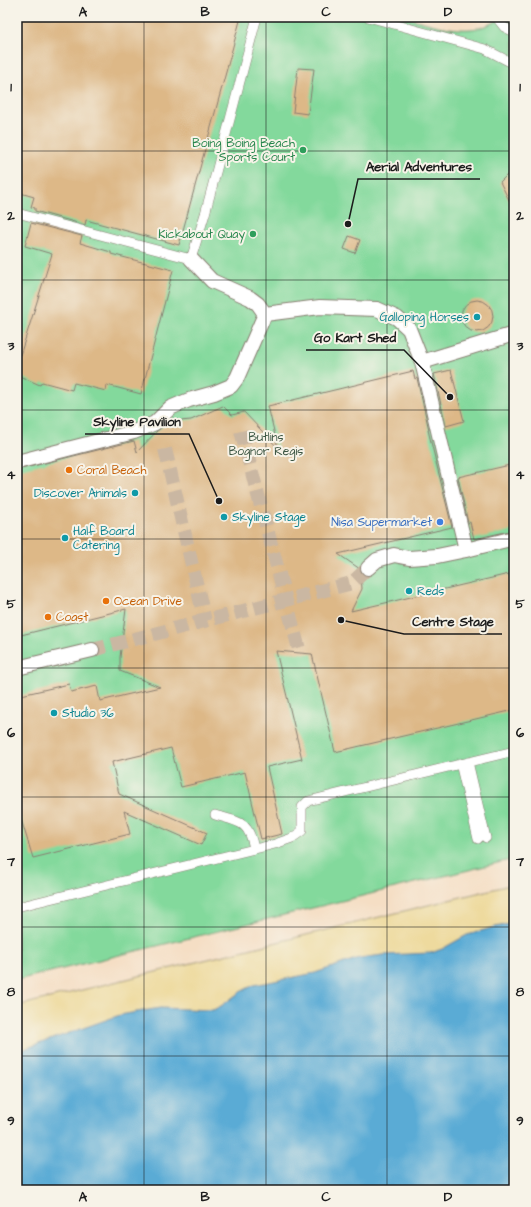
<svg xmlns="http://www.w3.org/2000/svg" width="531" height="1207" font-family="'Architects Daughter',sans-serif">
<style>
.green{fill:#83d99c;stroke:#507a5c}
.sand{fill:#eeda9e;stroke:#857b5d}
.water{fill:#5aabd5;stroke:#3b6478}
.building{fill:#ddb887}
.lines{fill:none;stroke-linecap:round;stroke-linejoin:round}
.pedestrian-tunnel{stroke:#cab7a2;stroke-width:14;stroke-dasharray:14 7;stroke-linecap:butt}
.service-casing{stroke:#887d70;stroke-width:10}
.pedestrian-casing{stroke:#887d70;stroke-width:16}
.service{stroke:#fff;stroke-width:9}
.pedestrian{stroke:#fff;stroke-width:14}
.grid{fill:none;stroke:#1c1c1c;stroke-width:1;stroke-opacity:0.55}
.leisure-dot{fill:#2e9e5b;stroke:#f7f3e8;stroke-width:1.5}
.culture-dot{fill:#0f9aa8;stroke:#f7f3e8;stroke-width:1.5}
.food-dot{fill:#e8710a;stroke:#f7f3e8;stroke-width:1.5}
.shop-dot{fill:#3f7fe0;stroke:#f7f3e8;stroke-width:1.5}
.labels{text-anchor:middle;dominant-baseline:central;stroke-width:4;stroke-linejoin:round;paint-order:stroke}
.leisure-label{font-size:12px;fill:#27864d;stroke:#f7f3e8;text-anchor:end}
.culture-label{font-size:12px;fill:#0d838f;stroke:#f7f3e8;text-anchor:start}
.park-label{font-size:12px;fill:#3b5542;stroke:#f7f3e8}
.food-label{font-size:12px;fill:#c56008;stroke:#f7f3e8;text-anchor:start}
.shop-label{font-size:12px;fill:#366cbe;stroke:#f7f3e8;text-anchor:end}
.leader{fill:none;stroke:#1c1c1c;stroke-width:1.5}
.callout-dot{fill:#1c1c1c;stroke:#f7f3e8;stroke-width:1.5}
.callout-label{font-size:13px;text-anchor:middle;font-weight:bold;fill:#1c1c1c;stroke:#f7f3e8;stroke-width:4;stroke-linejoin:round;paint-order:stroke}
.neatline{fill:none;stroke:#1c1c1c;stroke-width:1.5}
.grid-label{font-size:13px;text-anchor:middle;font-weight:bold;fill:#1c1c1c}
</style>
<rect width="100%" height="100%" fill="#f7f3e8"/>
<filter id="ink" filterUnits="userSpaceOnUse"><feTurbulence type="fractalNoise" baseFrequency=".025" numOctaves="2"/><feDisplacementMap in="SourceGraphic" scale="8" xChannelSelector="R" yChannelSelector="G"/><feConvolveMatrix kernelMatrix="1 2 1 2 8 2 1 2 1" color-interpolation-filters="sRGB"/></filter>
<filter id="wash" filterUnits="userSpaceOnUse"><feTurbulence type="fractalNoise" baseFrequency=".012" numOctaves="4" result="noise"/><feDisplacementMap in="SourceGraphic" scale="16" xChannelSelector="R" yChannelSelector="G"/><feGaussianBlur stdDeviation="0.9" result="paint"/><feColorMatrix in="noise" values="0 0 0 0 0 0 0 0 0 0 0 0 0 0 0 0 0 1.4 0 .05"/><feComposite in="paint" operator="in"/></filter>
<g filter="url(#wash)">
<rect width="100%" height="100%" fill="#f5dec4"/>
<path class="green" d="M17,17H405C428,23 458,34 482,27C495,23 499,17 514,17V859L17,980Z"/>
<path class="sand" d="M514,884V1050L17,1190V1006Z"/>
<path class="water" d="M514,923V1190H17V1054L24,1049L120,1015L160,1008L213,1010L221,1006L240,992L254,985L315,973L359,958L383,955L431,953L442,949L467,935L491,928Z"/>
<g id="blocks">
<path class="building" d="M19,17H241L179,245L86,220L85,225L35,211V208L31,207L34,197L17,192V25Z
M298,68L314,69L308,114L293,112Z
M514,168V210L500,182Z
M31,223L82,236L80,243L111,252V254L173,270L141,394L107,385L106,391L74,383L72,390L42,382L40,385L17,375V365L52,254L25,246Z
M349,236L360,240L355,253L344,249Z
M461 316a16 16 0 1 1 32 0a16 16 0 1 1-32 0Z
M451,370L464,421L446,426L434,374Z
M413,371L415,379L417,378L429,430H428L452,527L338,554L360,569L361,573L362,589L351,611L509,574L514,594V710L335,752L312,654L276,651L302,759L267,767L282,834L261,839L245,772L181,787L171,748L112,762L119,794L207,833L201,845L124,811L130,834L33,858L17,806V696L69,684L71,692L97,686L100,701L160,687L120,671V657L126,609L17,636V470L134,441L137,452L157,431L168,422L191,420L223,406L232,415L244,412L278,448L268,406Z
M514,464V530L474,539L470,522L468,523L458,477Z"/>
</g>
</g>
<g filter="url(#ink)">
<use href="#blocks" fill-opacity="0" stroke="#887d70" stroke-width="1"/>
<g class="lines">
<path class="pedestrian-tunnel" d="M241,431L300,653
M165,449L205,621
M92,650L352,583L368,568"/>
<g class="service-casing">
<path id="service" d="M368,17L485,49L514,64
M496,17L504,27L514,32
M17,213L191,259L205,214L257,17
M468,762L486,838
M460,763L478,839
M215,815C240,822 249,821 254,849
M17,907L275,844L292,838L302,831V807L308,801L514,751"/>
</g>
<g class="pedestrian-casing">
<path id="pedestrian" d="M191,259L212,281L250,298L258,304L265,314
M17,462L134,432L155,423L170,408L189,400L214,393L231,386L237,378L265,314L320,307L377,309L397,318L409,329L422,362L514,334
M466,550L514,538
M368,568L377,560L394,555L409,558L437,556L466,550L422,362
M17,668L92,650"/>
</g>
<use href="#service" class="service"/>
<use href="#pedestrian" class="pedestrian"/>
</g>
</g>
<path class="grid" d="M144,17V1190M266,17V1190M387,17V1190M17,151H514M17,280H514M17,410H514M17,539H514M17,668H514M17,797H514M17,927H514M17,1056H514"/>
<g class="leisure-dot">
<circle cx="303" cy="150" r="4"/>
<circle cx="253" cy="234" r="4"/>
</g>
<g class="culture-dot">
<circle cx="477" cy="317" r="4"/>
<circle cx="135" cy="493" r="4"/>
<circle cx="224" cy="517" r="4"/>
<circle cx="65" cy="538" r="4"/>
<circle cx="409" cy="591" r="4"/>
<circle cx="54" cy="713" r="4"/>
</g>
<g class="food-dot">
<circle cx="69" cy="470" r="4"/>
<circle cx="106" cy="601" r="4"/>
<circle cx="48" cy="617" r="4"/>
</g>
<circle class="shop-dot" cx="440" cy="522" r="4"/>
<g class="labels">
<g class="leisure-label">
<text x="295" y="143">Boing Boing Beach<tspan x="295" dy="14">Sports Court</tspan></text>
<text x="245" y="234">Kickabout Quay</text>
</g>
<g class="culture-label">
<text x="469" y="317" text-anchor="end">Galloping Horses</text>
<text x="127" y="493" text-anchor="end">Discover Animals</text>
<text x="232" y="517">Skyline Stage</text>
<text x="73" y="531">Half Board<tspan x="73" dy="14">Catering</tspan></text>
<text x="417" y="591">Reds</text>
<text x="62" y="713">Studio 36</text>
</g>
<g class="park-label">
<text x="266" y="437">Butlins<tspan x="266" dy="14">Bognor Regis</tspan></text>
</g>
<g class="food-label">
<text x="77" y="470">Coral Beach</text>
<text x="114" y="601">Ocean Drive</text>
<text x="56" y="617">Coast</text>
</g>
<g class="shop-label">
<text x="432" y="522">Nisa Supermarket</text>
</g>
</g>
<path class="leader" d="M348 224L358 179H480M450 397L404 350H306M219 501L189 434H85M341 620L404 634H502"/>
<g class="callout-dot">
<circle cx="348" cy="224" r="4"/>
<circle cx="450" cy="397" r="4"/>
<circle cx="219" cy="501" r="4"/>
<circle cx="341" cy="620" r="4"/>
</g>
<g class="callout-label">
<text x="419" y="171">Aerial Adventures</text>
<text x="355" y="342">Go Kart Shed</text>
<text x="137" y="426">Skyline Pavilion</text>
<text x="453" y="626">Centre Stage</text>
</g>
<rect width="531" height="1207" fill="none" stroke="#f7f3e8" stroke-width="44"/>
<rect x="22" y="22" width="487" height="1163" class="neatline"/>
<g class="grid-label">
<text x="83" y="16">A</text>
<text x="205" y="16">B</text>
<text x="326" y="16">C</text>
<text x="448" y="16">D</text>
<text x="11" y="91">1</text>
<text x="520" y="91">1</text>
<text x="11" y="220">2</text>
<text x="520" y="220">2</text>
<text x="11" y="350">3</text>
<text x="520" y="350">3</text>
<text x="11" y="479">4</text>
<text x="520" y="479">4</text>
<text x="11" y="608">5</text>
<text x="520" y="608">5</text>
<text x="11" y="737">6</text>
<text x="520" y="737">6</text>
<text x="11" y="866">7</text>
<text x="520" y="866">7</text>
<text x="11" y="996">8</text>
<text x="520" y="996">8</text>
<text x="11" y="1125">9</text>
<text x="520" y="1125">9</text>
<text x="83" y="1201">A</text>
<text x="205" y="1201">B</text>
<text x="326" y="1201">C</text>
<text x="448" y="1201">D</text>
</g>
</svg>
